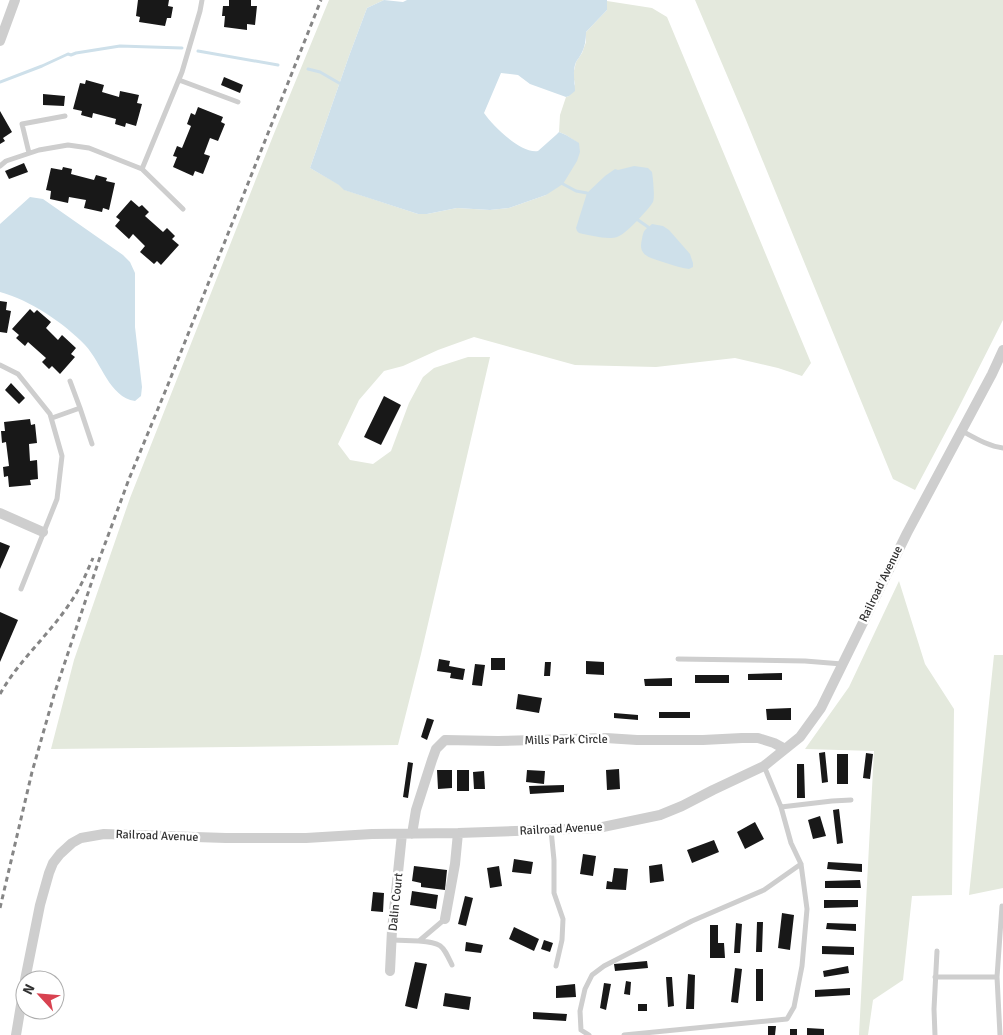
<svg xmlns="http://www.w3.org/2000/svg" width="1003" height="1035" font-family="Signika,sans-serif">
<style>
.green{fill:#e4e9dd}
.water{fill:#cee0ea}
.lines{fill:none;stroke-linecap:round;stroke-linejoin:round}
.stream{stroke:#cee0ea;stroke-width:3}
.building{fill:#181818}
.service{stroke:#cecece;stroke-width:5}
.minor{stroke:#cecece;stroke-width:10}
.rail{stroke:#868686;stroke-width:3;stroke-dasharray:5 4;stroke-linecap:butt}
.labels{text-anchor:middle;dominant-baseline:central;stroke-width:5;stroke-linejoin:round;paint-order:stroke}
.street-label{font-size:12px;fill:#313131;stroke:#fff}
</style>
<rect width="100%" height="100%" fill="#fff"/>
<path class="green" d="M329,0H384L367,8L349,56L310,168L340,185L345,190L418,214H427L457,208L490,210L509,208L546,195L578,143L566,135L559,132L560,115L566,97L569,96L575,84L573,75L576,62L582,53L586,42V32L607,10V1L652,8L667,17L811,363L802,376L778,368L735,358L656,367L575,365L474,337L438,350L403,366L384,371L359,400L338,444L350,460L373,464L391,451L409,403L423,377L434,368L468,357H490L421,654L398,745L51,749L74,660L130,498L273,136Z
M695,0H1003V320L958,409L915,490L893,479L746,120Z
M899,581L925,664L954,709L952,895L912,896L903,980L873,1000L868,1035H859L874,751L805,749L849,687Z
M994,655H1003V888L969,895Z"/>
<path class="water" d="M384,0L403,2L407,0H607V10L586,32C586,40 585,48 580,56C580,56 576,62 576,62C572,72 575,81 575,91L569,96L566,97L530,84L518,75L501,73L484,113C493,126 521,154 538,151L556,135L559,132L566,135L579,143L580,152L577,161L563,184L546,195L509,208L490,210L457,208L427,214H418L344,190L339,185L310,168L349,56L367,8Z
M634,166L648,168L652,172C653,178 655,197 653,202C649,209 625,235 617,237C607,240 589,235 579,233L577,231L576,228L587,193L605,176L615,169L618,170Z
M30,197L43,199L123,255L130,262L135,273V327L142,387L141,396L135,401C109,397 102,363 85,345C64,323 30,300 0,292V224Z
M652,224L663,226L669,230L690,254L693,263V267L689,269C681,268 673,265 666,263C652,258 637,257 642,239C644,229 644,231 652,224Z"/>
<g class="lines">
<path class="stream" d="M198,51L278,65
M308,69L320,72L339,83
M0,82L42,66L68,54L71,55L76,53L120,46L182,48
M563,184L576,191L587,193
M638,220L648,227"/>
</g>
<path class="building" d="M138,0H169L168,6L173,7L171,18H167L165,26L139,22L140,17L136,16Z
M229,0H251V6H257L255,25L247,24V30L224,27L225,16H222L223,6H229Z
M224,77L243,85L240,93L221,85Z
M86,80L104,85L102,92L119,97L120,91L139,95L137,103L142,104L136,126L126,123L125,127L115,124L116,119L93,113L92,118L81,115L82,111L73,109L80,83L85,84Z
M43,94L65,96L64,106L43,105Z
M198,107L223,117L221,122L225,124L218,141L210,138L204,154L210,156L203,174L195,171L193,176L173,167L177,157L173,156L177,146L182,148L191,126L187,124L191,113L195,115Z
M0,111L12,132L3,138L5,141L0,144Z
M24,163L28,172L9,179L5,171Z
M63,167L72,169L71,174L94,180L96,175L107,178L106,181L115,183L109,210L103,208L102,212L84,208L86,200L69,197L68,203L50,199L51,191L46,190L51,168L62,170Z
M131,200L139,207L142,205L149,212L145,216L163,232L167,228L175,236L172,239L179,245L161,265L157,261L154,264L140,252L145,246L133,234L129,239L115,226L120,220L116,217Z
M0,301L7,302L6,310L11,311L7,333L0,332Z
M30,309L34,313L37,310L51,322L46,328L58,340L62,335L76,348L71,354L75,357L60,374L52,366L49,369L42,362L46,358L28,342L25,346L16,338L19,335L12,329Z
M11,383L25,398L19,404L5,390Z
M384,396L401,405L381,445L364,437Z
M30,419L31,425L35,424L37,443L29,444L30,461L37,460L38,479L30,480L31,485L9,487L8,476L4,477L3,467L9,466L6,442L2,443L1,431H5L4,422Z
M0,542L10,546L0,569Z
M0,612L18,620L0,662Z
M491,658H505V670H491Z
M439,659L450,661L449,666L465,669L463,680L450,678L451,673L437,671Z
M586,661L604,662V675L586,674Z
M545,662H551L550,676H544Z
M475,664L485,665L482,686L472,685Z
M782,673V680H748V674Z
M695,675H729V683H695Z
M672,678V686H645L644,679Z
M518,694L542,698L539,713L516,709Z
M791,708V720H767L766,709Z
M659,712H690V718H659Z
M614,713L638,715V720L614,718Z
M427,718L434,720L427,740L421,737Z
M825,752L828,782L822,783L819,753Z
M866,753L873,754L870,779L863,778Z
M837,754H848V784H837Z
M408,762L413,763L408,798L403,797Z
M797,764H804L805,798H797Z
M619,769L620,789L607,790L606,770Z
M437,770H452V788L438,789Z
M457,770H469V791H457Z
M527,770L545,771L544,784L526,782Z
M484,771L485,789H474L473,772Z
M564,785V792L530,794L529,786Z
M839,809L843,843L837,844L833,810Z
M820,816L826,836L813,839L808,820Z
M755,822L764,839L745,849L737,832Z
M714,840L719,852L692,863L687,850Z
M583,854L596,856L593,876L580,874Z
M514,859L533,862L531,874L512,872Z
M828,862L862,864V872L827,869Z
M662,864L664,881L650,883L649,866Z
M414,866L447,870L445,890L421,887V883L412,881Z
M499,866L502,886L490,888L487,868Z
M614,868L628,869L626,890L606,889L607,881L612,882Z
M860,880L861,888H825V881Z
M412,891L438,895L436,909L410,905Z
M373,892L384,893L383,912L371,911Z
M465,896L473,898L466,926L458,924Z
M824,900H858V907L824,908Z
M782,913L794,915L790,950L778,948Z
M757,922H763L762,952H756Z
M736,923L742,924L740,953H734Z
M827,923L856,924V931L826,929Z
M710,925H718V943H724L725,958H710Z
M514,927L539,939L534,951L509,939Z
M544,940L553,943L550,952L541,949Z
M466,942L483,945L481,953L465,951Z
M822,946L854,947V955L822,954Z
M647,961L648,968L615,971L614,964Z
M415,962L427,964L417,1009L405,1006Z
M848,966L849,973L824,977L823,971Z
M735,968L742,969L738,1003L731,1002Z
M756,969H763V1001H756Z
M688,974L695,975L694,1009H686Z
M666,977H672L674,1006L668,1007Z
M626,981L631,982L630,995L624,994Z
M604,983L611,984L606,1010L600,1008Z
M575,984L576,997L556,998V986Z
M850,988V995L815,997V990Z
M445,993L471,997L469,1010L443,1006Z
M638,1004H647V1011H638Z
M533,1012L567,1014L566,1021L533,1019Z
M768,1026H776L775,1035H768Z
M807,1028L824,1029V1035H807Z
M790,1029H797V1035H790Z"/>
<g class="lines">
<path class="service" d="M179,80L238,102
M29,153L22,124L65,116
M0,166L6,161L39,150L68,145L89,148L142,169L183,209
M142,169L182,72L200,11L202,0
M0,365L18,374L50,414L62,456L57,499L21,589
M70,381L80,408
M52,418L80,408L92,444
M962,431C975,438 988,446 1003,448
M678,659L805,661L842,664
M781,807L832,801L851,800
M551,830L554,860V893L563,919L562,940L556,966
M392,940L419,941L445,919
M419,941C442,943 442,944 452,965
M935,977H997
M589,1035L581,1030L580,1011L585,989L592,975L604,966L692,921L764,890L801,864
M624,1035L787,1019L794,1007L802,966L807,909L801,864L791,843L781,807L764,766
M935,1035L934,1009L937,951
M1000,1035L997,977L1002,906"/>
<path class="minor" d="M0,41L15,0
M0,513L43,532
M412,834L416,810L432,760L436,749L445,740L498,741L606,738L637,740H703L742,738H758L774,743L785,749
M445,919L455,864L458,833
M390,971L392,930L402,834
M25,980L40,905L49,873L53,863L60,854L72,843L81,838L104,834L226,838H306L372,834L458,833L598,828L660,815L682,806L713,790L764,766L800,737L821,708L907,533L992,374L1003,350
M16,1035L25,981"/>
<path class="rail" d="M0,694C19,660 49,635 70,603C80,589 86,574 93,558
M0,908L32,772L54,695L99,560L129,479L167,387L321,0"/>
</g>
<g class="labels">
<g class="street-label">
<text transform="translate(881 584) rotate(-64)">Railroad Avenue</text>
<text transform="translate(566 740) rotate(-1)">Mills Park Circle</text>
<text transform="translate(561 829) rotate(-3)">Railroad Avenue</text>
<text transform="translate(157 836) rotate(2)">Railroad Avenue</text>
<text transform="translate(396 902) rotate(-84)">Dalin Court</text>
</g>
</g>
<g transform="translate(40 995) rotate(296)"><circle r="24" fill="#ffffff" stroke="#adadad"/>
<path d="M0-4L9 19L0 12L-9 19Z" fill="#d84250"/>
<text y="-8" font-size="14" font-weight="bold" text-anchor="middle" fill="#313131">N</text>
</g>
</svg>
